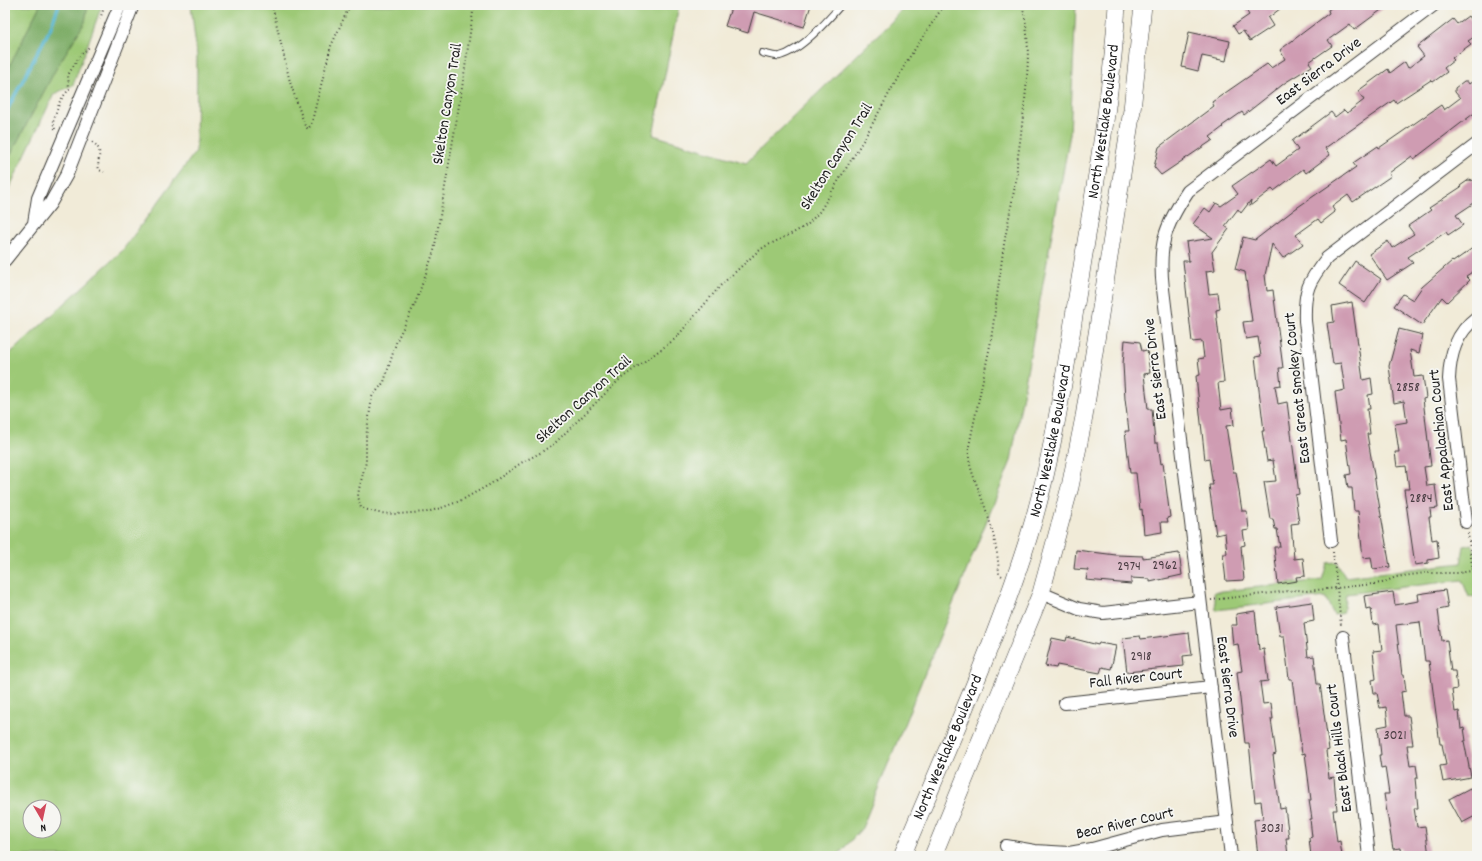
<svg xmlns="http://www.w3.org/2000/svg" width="1482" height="861" font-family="Dekko,sans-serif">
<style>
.green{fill:#9dc976;stroke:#5c7249;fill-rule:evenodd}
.forest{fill:#7ead67;stroke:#4d6442}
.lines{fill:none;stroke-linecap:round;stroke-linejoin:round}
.stream{stroke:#53b5d2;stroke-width:3.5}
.building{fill:#cf9cb2}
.service-casing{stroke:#3c3b38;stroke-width:8}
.minor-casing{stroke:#3c3b38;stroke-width:14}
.secondary-casing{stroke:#3c3b38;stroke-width:18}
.path{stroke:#3c3b38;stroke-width:2;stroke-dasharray:1 3;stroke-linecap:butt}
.service{stroke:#fff;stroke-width:6}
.minor{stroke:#fff;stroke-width:12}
.secondary{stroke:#fff;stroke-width:17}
.labels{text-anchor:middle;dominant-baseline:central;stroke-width:3.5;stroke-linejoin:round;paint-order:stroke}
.number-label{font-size:14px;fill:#493c42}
.street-label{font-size:16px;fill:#1c1c1c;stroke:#f6f6f2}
</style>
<rect width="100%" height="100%" fill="#f6f6f2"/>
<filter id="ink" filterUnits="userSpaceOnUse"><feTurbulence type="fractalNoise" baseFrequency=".025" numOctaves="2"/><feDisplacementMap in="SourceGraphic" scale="8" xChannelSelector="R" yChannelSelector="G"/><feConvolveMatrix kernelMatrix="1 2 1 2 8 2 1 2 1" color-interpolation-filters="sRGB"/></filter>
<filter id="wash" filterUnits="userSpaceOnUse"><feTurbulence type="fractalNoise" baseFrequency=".012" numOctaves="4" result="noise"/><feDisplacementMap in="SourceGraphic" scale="16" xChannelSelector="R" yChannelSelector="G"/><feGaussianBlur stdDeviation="0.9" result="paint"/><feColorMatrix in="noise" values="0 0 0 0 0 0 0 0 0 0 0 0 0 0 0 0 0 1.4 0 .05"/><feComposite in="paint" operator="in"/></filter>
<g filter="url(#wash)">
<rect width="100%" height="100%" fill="#f1ebd8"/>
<path class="green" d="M5,5H102L73,85L54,94L5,197Z
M191,5H679L653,135L746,163L892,21L905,5H1076L1070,134L1011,461L862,828L837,856H5V358L122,251L196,151L197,56ZM30,807H54V831H30Z
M1472,544L1477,554V596L1469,597L1462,580L1346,594L1343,613L1334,615L1325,597L1216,610L1214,592L1322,580L1327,563L1337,562L1345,577L1461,563L1464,546Z"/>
<path class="forest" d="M40,5H88L85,22L57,67L5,165V75Z"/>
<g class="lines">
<path class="stream" d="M5,114L50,29L59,5"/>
</g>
<g id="blocks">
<path class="building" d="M732,5H811L804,27L754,12L748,33L725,26Z
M1253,5H1285L1268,18L1273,26L1250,41L1243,31L1238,34L1233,26L1249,15L1246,10Z
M1335,5H1388L1354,30L1350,24L1328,40L1332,46L1309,62L1312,66L1286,82L1244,115L1242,112L1222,126L1223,127L1210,137L1213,140L1161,175L1154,167L1159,147L1214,106L1212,102L1267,64L1271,68L1285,59L1280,50L1329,13L1328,10Z
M1468,16L1477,29V35L1468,41L1471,44L1452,58L1454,60L1444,68L1447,72L1433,82L1431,80L1396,103L1394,100L1325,148L1330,155L1306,173L1303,169L1274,191L1272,189L1250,206L1251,200L1241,213L1238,209L1225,226L1229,229L1212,252L1215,270L1206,271L1209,294L1218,293L1220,309L1216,310L1224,382L1218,383L1221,410L1232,408L1234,425L1226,426L1233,472H1236L1242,511H1247L1249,530L1243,531L1245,545L1241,546L1244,580L1226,581L1223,554H1227L1225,533L1216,535L1209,485H1213L1209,459L1205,460L1196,376L1200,375L1198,359L1204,358L1202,341L1192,342L1183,261H1189L1186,242L1213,238L1193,224L1205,208L1210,212L1216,203L1221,206L1238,194L1232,186L1271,159L1276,166L1298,150L1292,141L1331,112L1335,117L1344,110L1347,113L1364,100L1358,91L1388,69L1390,73L1405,62L1408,68L1424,56L1417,47L1453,19L1457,24Z
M1189,32L1230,41L1226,61L1202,56L1198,71L1182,67Z
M1477,78V111L1414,159L1412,156L1389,173L1391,176L1353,202L1348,195L1332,207L1335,212L1321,223L1318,219L1296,235L1303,244L1283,258L1272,244L1265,275L1267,291L1273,290L1283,368H1279L1281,385L1275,386L1278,404L1287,402L1299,494L1295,495L1299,523L1291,524L1294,559L1303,558L1305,576L1296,577L1297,581L1278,584L1274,547H1280L1277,529H1275L1273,519H1270L1264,482L1276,481L1273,460L1267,461L1262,431H1264L1255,357L1261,356L1258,337L1246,339L1243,322L1252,321L1245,272L1235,269L1243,237L1255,240L1295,209L1356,167L1353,163L1378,146L1379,148L1441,105L1444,110L1460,98L1455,92V88L1464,81H1467L1469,84Z
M1477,177V201L1456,215L1463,225L1448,235L1446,232L1408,257L1413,263L1387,280L1369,254L1388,241L1392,248L1414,234L1408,226L1431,210L1429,208L1461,187L1460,186L1470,179L1471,181Z
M1477,245V269L1466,276L1470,280L1447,302L1442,297L1422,325L1394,306L1403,294L1413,300L1422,287L1452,261L1453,262Z
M1355,261L1381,279L1365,303L1339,285Z
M1352,302L1363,380L1371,378L1373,394L1368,395L1370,409H1367L1370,434H1367L1390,567L1373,569L1371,557L1363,558L1358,511H1354L1352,488H1348L1346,475L1351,474L1346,439L1341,440L1335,392L1345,390L1341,363L1333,364L1327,323L1334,322L1332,306Z
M1399,329L1423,335L1419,353L1410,350L1414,377L1423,376L1426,398L1423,399L1431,466L1424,467L1427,486L1435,485L1438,508L1430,509L1431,517H1429L1432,540L1437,539L1439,558L1428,560V563L1415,565L1404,489H1409L1406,466L1397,467L1395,452H1399L1395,424L1407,422L1404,401L1394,403L1389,366Z
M1125,340L1140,342L1142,351L1147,350L1150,373L1144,374L1148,409H1152L1155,443H1158L1161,464L1163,463L1170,517L1167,518L1168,522H1161L1162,532L1144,535L1142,509L1140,510L1136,473H1130L1125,431H1129L1125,399L1123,364Z
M1076,550L1116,555L1143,556V558L1179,553L1182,575L1150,582V579L1131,578V584L1086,580L1088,570L1074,569Z
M1445,590L1448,608L1438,610L1442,641L1447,640L1451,671H1455L1457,689L1452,690L1455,712L1459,711L1461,729L1464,728L1466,741H1464L1471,777L1443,782L1440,766L1446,765L1442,744H1440L1429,661H1425L1420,622L1396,625L1402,675H1404L1406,691L1401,692L1404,716H1409L1413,745H1407L1410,766L1416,765L1418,778H1415L1418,808H1414L1417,827L1425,826L1429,856H1402L1401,848L1393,849L1384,794H1389L1385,767L1381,768L1379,755H1381L1378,727L1388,725L1386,707L1380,708L1377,693H1374L1372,680L1376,679L1373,651L1382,650L1379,624L1373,625L1371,608L1366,609L1364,596L1393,592L1395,605L1419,601L1418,594Z
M1312,602L1314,621L1304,623L1308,657L1314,656L1317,684H1320L1329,750L1326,751L1329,778L1334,777L1335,789L1337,810H1333L1337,842L1340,841L1342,856H1311L1309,838L1312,837L1310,819H1312L1309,800H1311L1305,753L1302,754L1292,679H1289L1284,636H1280L1276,607Z
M1255,611L1259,650L1264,649L1268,681L1260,682L1263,704L1271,703L1273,719H1271L1276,754L1273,755L1280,809L1285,808L1289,838H1286L1288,856H1258L1254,820L1263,819L1261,801L1255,802L1249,743H1245L1237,672L1242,671L1238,644L1233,645L1231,625H1237L1236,614Z
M1189,633L1192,655L1183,656L1184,666L1127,672L1123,638L1140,636L1141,639Z
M1067,637L1098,645L1099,643L1116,646L1111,669L1102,667L1100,673L1057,665L1056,668L1045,666L1052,638L1066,641Z
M1470,788L1477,800V815L1462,823L1449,799Z"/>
</g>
</g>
<g filter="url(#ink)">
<use href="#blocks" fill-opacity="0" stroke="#3c3b38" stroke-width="1"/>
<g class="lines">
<g class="service-casing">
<path id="service" d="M762,53C767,54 775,57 780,56C802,50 827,21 841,5"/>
</g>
<g class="minor-casing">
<path id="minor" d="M34,223L38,198L120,5
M5,260L50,204L67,174L133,5
M1466,522L1449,379C1450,354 1456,333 1477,317
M1331,541L1305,321C1304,290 1308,282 1327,258L1477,144
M1041,593L1079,609L1103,613L1200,602
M1343,637L1369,856
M1065,703L1211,687
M1006,846L1035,851L1069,853L1092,849L1162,830L1227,822
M1231,856L1163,289C1158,246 1164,227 1188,191L1434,5"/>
</g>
<g class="secondary-casing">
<g id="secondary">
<path id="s1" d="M902,856C946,751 994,647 1028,539C1055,453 1066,362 1081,273C1095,184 1112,95 1117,5"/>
<path d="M933,856L1041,593L1070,487L1084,417L1132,110L1143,5"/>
</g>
</g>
<path class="path" d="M272,5L290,82L305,126L308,129L311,125L331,46L350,5
M474,5L463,82L434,251L415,304L397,340L384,382L372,397L366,437V462L359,489L358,496L361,508L378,513L397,514L427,512L441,508L460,501L489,485L521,463L540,453L555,443L619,380L675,339L721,285L756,253L764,247L797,231L808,224L820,211L864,139L907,61L944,5
M100,19L105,5
M55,129L53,122L60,101L69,89L68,75L79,57L89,47
M92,142C105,150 96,159 99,170L104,172
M1468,533L1477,606
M1333,552L1341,625
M1002,576L999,574C998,548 991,523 982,499C976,481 967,466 969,446L991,341L1004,244L1017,175C1016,161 1020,147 1021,133C1026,91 1033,46 1022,5
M1211,600L1298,590L1306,591L1337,588L1382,583L1396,577L1425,573H1459L1477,570"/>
<use href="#service" class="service"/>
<use href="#minor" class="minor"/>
<use href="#secondary" class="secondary"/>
</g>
</g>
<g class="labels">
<g class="number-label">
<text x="1408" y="388">2858</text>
<text x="1421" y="499">2884</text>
<text x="1165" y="566">2962</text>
<text x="1129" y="567">2974</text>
<text x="1141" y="657">2918</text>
<text x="1395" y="736">3021</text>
<text x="1272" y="829">3031</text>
</g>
<g class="street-label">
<text transform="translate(1319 72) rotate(-37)">East Sierra Drive</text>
<text transform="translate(448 104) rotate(-81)">Skelton Canyon Trail</text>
<text stroke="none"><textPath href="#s1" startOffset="766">North Westlake Boulevard</textPath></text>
<text transform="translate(837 157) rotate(-58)">Skelton Canyon Trail</text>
<text transform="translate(1156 369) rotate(-97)">East Sierra Drive</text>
<text transform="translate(1298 388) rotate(-96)">East Great Smokey Court</text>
<text transform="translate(584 400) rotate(-42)">Skelton Canyon Trail</text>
<text transform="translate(1442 440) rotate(-96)">East Appalachian Court</text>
<text stroke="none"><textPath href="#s1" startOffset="442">North Westlake Boulevard</textPath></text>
<text transform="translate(1136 679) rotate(-6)">Fall River Court</text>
<text transform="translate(1227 687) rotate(83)">East Sierra Drive</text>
<text stroke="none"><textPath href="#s1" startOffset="118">North Westlake Boulevard</textPath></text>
<text transform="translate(1340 748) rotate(-97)">East Black Hills Court</text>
<text transform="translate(1125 824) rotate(-13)">Bear River Court</text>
</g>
</g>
<rect width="1482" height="861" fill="none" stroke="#f6f6f2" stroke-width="20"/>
<g transform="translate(42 819) rotate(171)"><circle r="19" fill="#f6f6f2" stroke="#9f9f9c"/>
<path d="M0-3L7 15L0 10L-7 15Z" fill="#d1495b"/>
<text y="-6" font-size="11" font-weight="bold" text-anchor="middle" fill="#1c1c1c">N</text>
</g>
</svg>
